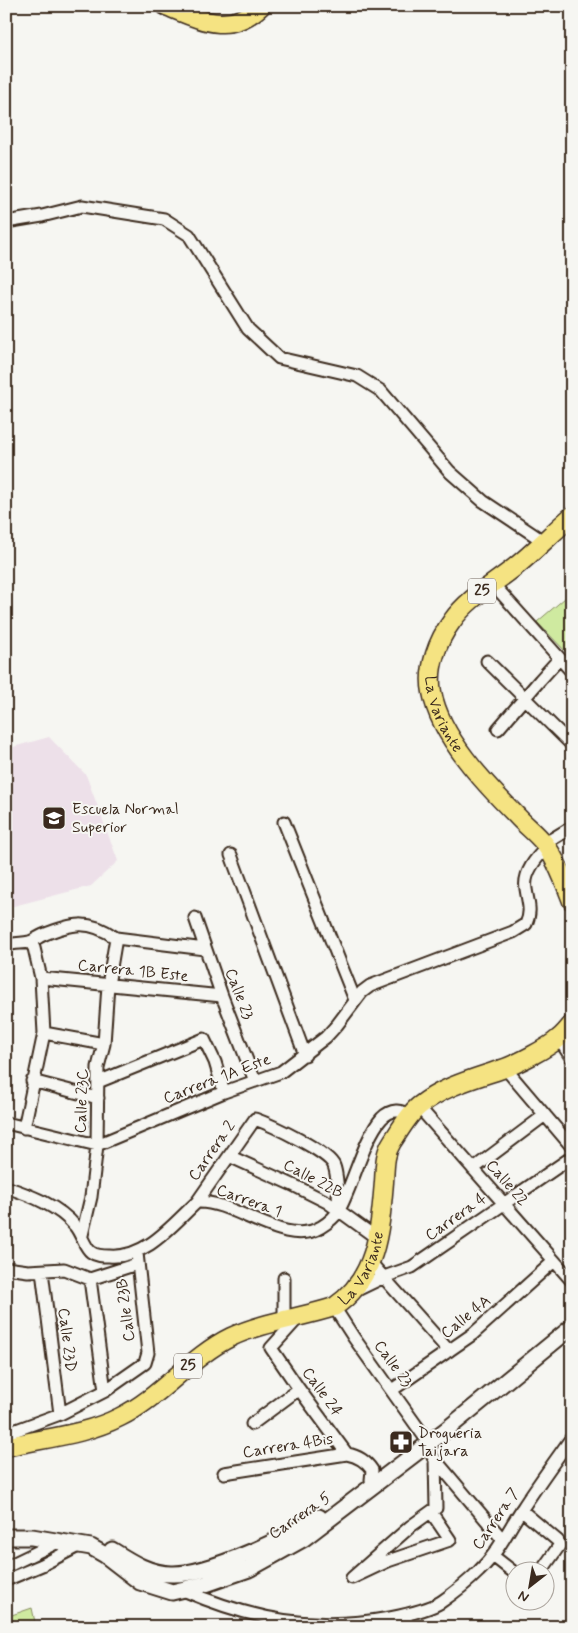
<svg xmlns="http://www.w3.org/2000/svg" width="578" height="1633" font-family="Mynerve,sans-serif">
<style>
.built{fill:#ede0e9}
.green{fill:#cfeaa0;stroke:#858a5f}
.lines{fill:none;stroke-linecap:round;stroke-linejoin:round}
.street-casing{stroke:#3b2a1e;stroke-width:15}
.secondary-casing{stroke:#3b2a1e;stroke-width:19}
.primary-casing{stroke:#3b2a1e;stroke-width:21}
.street{stroke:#f6f6f2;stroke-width:11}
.secondary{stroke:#f6f6f2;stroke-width:15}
.primary{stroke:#f5e382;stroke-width:18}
.labels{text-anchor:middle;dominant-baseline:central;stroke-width:4;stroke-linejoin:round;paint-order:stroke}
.shield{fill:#f6f6f2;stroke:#73675e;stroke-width:1}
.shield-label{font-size:15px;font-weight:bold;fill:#3b2a1e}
.street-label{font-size:16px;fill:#3b2a1e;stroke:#f6f6f2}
.poi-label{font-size:16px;fill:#3b2a1e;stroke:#f6f6f2;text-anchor:start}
</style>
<rect width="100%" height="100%" fill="#f6f6f2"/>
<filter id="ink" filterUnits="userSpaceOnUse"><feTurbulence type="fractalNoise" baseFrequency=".02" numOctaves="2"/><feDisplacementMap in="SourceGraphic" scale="10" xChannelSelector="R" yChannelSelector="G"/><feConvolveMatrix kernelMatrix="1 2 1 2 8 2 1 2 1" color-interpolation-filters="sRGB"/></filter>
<g filter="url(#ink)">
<path class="built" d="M49,737L86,775L118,861L91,886L6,908V749Z"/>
<path class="green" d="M572,592V658L537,622Z
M32,1608L36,1627H6V1617Z"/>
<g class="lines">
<g class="street-casing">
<path id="street" d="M6,222L42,216L82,206L164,219L189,235L248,329L279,358L357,376L381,391L450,472L483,501L543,541
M493,584L572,672
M487,661L572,745
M498,729L540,680L559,659
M284,822L355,1000
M544,844L572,827
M231,855L305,1055
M195,918L222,996L255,1081
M6,946C14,942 22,944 29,942C34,941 38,937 43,935C72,923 89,919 116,938L205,949
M41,978L222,996
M44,1033L104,1044
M559,1039L572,1059
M505,1068L572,1147
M32,1081L98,1098
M98,1082L204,1039L215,1062L224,1092
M418,1106L572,1281
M6,1123L97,1145L224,1092L281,1072L326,1037L337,1025L362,992L370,986L513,932L526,924C532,911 528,903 526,889C523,873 536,858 547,847
M24,1128L44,1033L41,978L34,948L30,942
M229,1156L295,1186L327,1202L378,1239
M473,1169L545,1115
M6,1187C30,1195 59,1206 75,1226C81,1233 85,1248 91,1252C96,1256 103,1256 109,1256C146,1259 172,1225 197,1202C235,1200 285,1249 321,1227C328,1223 337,1215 340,1208C353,1184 365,1136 382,1118C391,1109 401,1109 410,1116
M197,1202L255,1119C269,1124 330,1152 334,1166C338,1176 338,1197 339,1208
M82,1235L91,1197L97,1145L98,1067L104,1044L108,985L116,938
M370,1262L449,1351
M6,1268L28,1271L64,1269L90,1279L137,1264
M42,1271L60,1414
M90,1279L105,1391
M355,1291L384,1277L412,1267L572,1157
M334,1307L354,1338L426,1439
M299,1317L271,1348L299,1389L347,1454
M284,1321V1278
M392,1390L473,1334L554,1261
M252,1424L299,1389
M11,1432L60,1414L105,1391L145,1363L148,1353L137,1253
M433,1457L503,1540
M224,1473L347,1454C358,1456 366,1461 372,1470L371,1480
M521,1510L558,1541L559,1546L542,1570
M431,1512L450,1540L388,1561L352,1578L411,1526L436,1508L435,1459
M493,1556L516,1574
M6,1567L58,1542
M6,1580L42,1565L80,1545
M183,1590C253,1620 314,1632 390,1618C405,1615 428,1610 441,1602C454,1593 468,1582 479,1571C498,1553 508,1530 522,1509C538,1484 555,1461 572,1437
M403,1616L410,1627"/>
</g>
<g class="secondary-casing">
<path id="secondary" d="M6,1537H32L91,1547L105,1555L140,1582L172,1592L206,1584L249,1569L303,1539L446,1430L572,1327
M112,1550C131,1562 149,1574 172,1574C209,1575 288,1537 319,1517"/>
</g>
<g class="primary-casing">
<g id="primary">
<path d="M166,6C201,20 229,36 261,6"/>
<path id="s1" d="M572,516C553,532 535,551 515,567C494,584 468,598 452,621C438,640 427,668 432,692C440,737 486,785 517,816C525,825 536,833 544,843C556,858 565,883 572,901"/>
<path id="s2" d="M6,1447C44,1438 85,1435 120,1417C161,1397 190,1357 231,1337C263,1322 300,1318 334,1307C377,1279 380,1229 384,1182C385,1169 384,1154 392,1142C400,1130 408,1115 419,1106C444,1086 473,1079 502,1069C517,1064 548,1048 559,1038C564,1034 568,1029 572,1024"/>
</g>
</g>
<use href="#street" class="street"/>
<use href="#secondary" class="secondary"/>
<use href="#primary" class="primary"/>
</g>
</g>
<defs>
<g id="school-square" transform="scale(1.25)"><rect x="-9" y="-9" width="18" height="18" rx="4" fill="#3b2a1e" stroke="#f6f6f2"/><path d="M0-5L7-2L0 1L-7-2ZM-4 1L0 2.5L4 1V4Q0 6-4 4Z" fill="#fff"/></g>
<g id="pharmacy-square" transform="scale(1.25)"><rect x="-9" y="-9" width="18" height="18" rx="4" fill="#3b2a1e" stroke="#f6f6f2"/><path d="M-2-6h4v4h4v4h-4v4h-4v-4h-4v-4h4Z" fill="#fff"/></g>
</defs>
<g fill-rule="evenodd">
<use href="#school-square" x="54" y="818"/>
<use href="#pharmacy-square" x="401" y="1442"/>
</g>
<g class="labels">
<g class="shield">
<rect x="468" y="578.5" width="28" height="25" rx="4"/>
<rect x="174" y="1353.5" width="28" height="25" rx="4"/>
</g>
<g class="shield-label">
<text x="482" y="591">25</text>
<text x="188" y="1366">25</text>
</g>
<g class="street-label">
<text stroke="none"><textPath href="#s1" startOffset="260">La Variante</textPath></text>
<text transform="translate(133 971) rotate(6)">Carrera 1B Este</text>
<text transform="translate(239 994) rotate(69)">Calle 23</text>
<text transform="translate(217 1079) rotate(-21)">Carrera 1A Este</text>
<text transform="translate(82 1101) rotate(-88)">Calle 23C</text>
<text transform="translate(212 1151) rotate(-55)">Carrera 2</text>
<text transform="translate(313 1179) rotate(28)">Calle 22B</text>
<text transform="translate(507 1183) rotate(49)">Calle 22</text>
<text transform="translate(249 1201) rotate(20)">Carrera 1</text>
<text transform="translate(456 1217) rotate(-35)">Carrera 4</text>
<text stroke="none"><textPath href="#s2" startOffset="412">La Variante</textPath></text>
<text transform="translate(126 1310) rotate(-97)">Calle 23B</text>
<text transform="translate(466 1317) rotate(-39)">Calle 4A</text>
<text transform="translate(67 1340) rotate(83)">Calle 23D</text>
<text transform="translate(393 1364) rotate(54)">Calle 23</text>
<text transform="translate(322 1392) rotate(54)">Calle 24</text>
<text transform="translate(288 1446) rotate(-9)">Carrera 4Bis</text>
<text transform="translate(300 1516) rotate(-34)">Carrera 5</text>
<text transform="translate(496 1519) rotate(-56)">Carrera 7</text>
</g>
<g class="poi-label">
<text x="72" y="809">Escuela Normal<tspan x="72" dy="18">Superior</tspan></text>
<text x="418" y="1433">Drogueria<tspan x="418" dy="18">Taijara</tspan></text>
</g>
</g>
<rect width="578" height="1633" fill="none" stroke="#f6f6f2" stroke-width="25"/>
<rect x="12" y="12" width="553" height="1608" fill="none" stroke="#3b2a1e" stroke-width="2" filter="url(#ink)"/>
<g transform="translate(530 1586) rotate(211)"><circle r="24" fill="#f6f6f2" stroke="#aba49d"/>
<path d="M0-4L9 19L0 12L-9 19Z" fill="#3b2a1e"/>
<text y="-8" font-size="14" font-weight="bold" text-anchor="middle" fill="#3b2a1e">N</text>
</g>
</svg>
